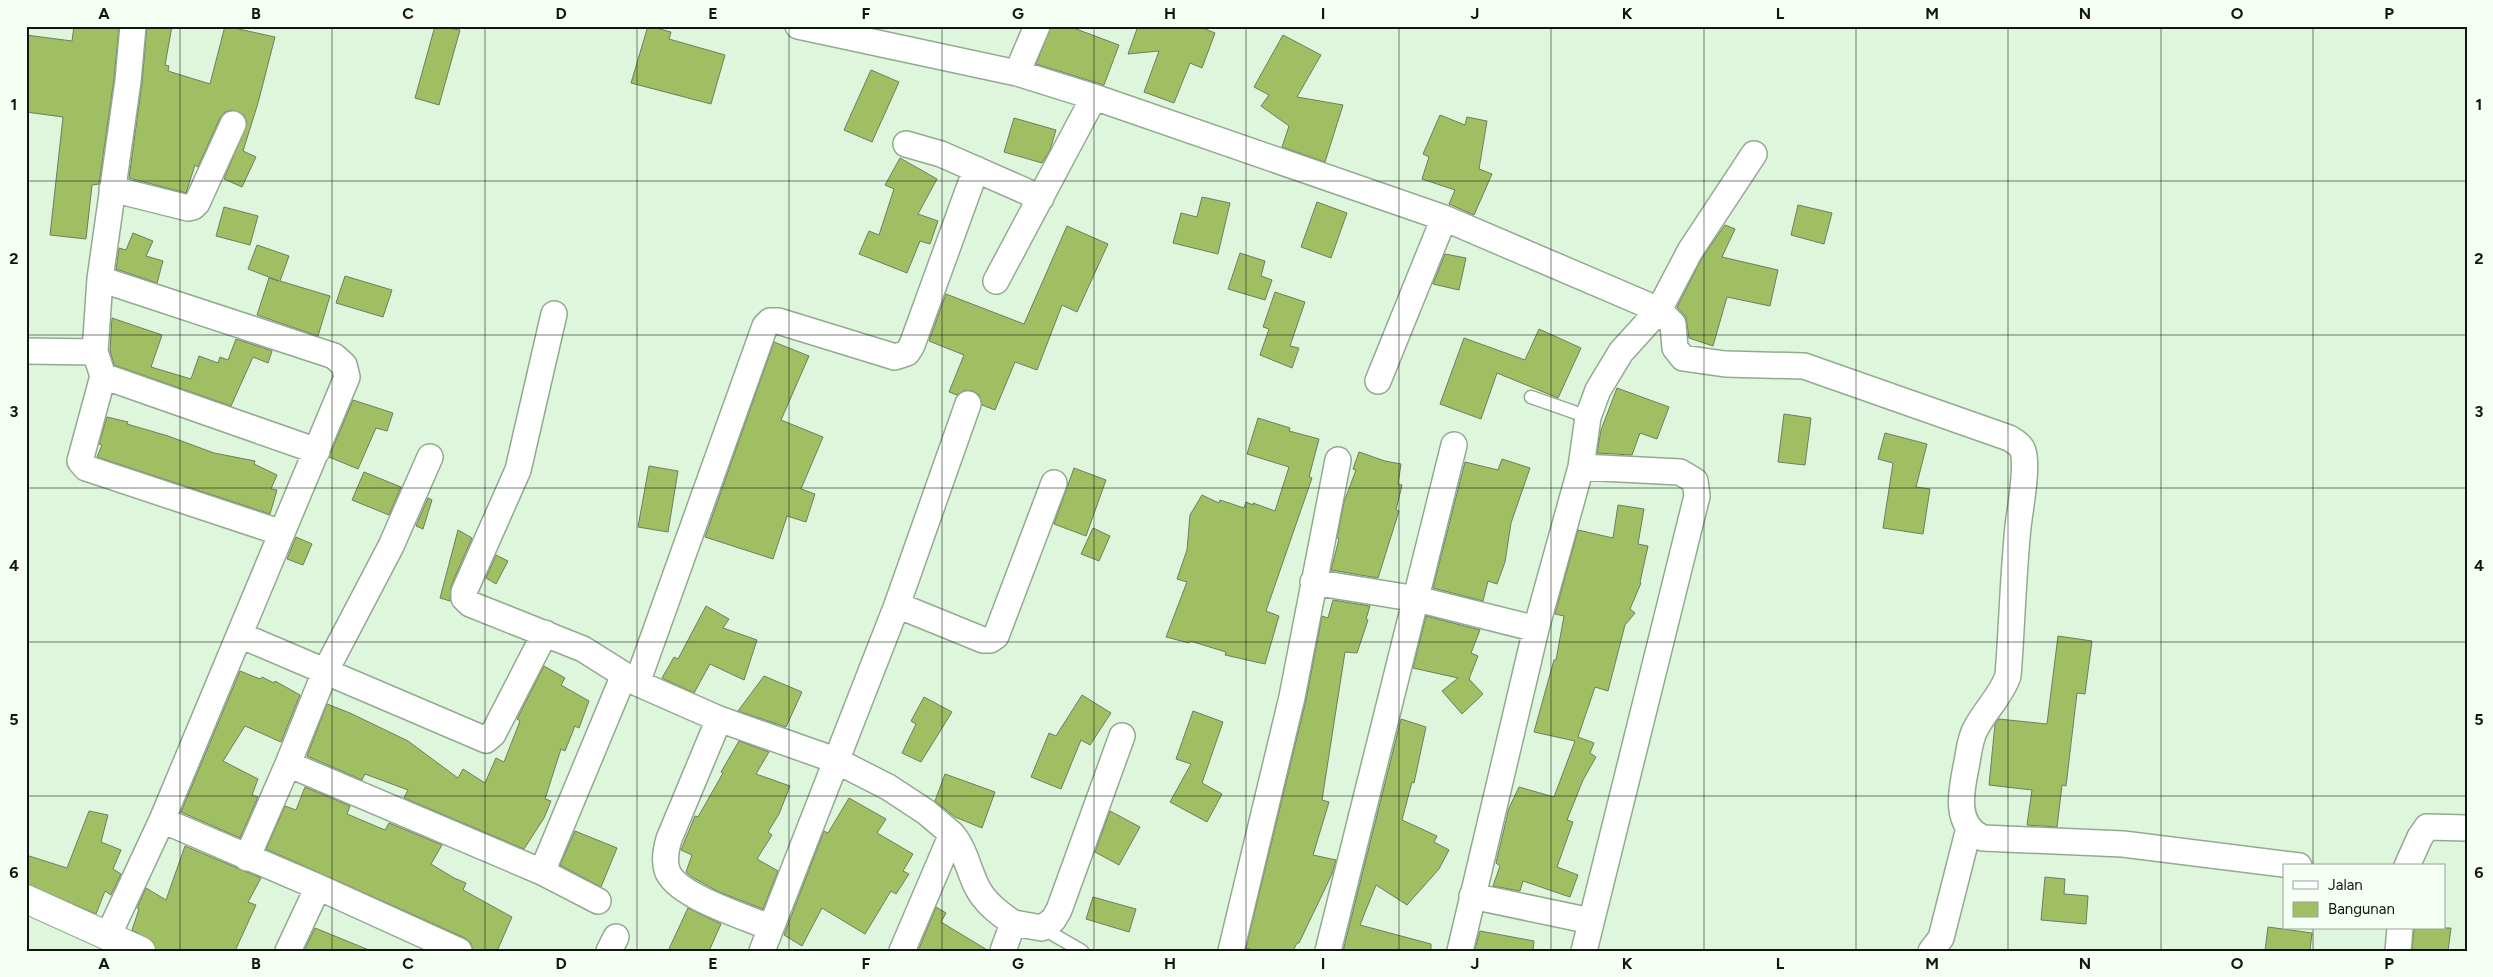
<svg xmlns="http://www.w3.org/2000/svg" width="2493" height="977" font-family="Figtree,sans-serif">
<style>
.building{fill:#a0bf63;stroke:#717c60}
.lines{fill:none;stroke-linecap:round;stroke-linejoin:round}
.lane-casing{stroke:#93aa91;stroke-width:15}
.street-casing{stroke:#93aa91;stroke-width:28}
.secondary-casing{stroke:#93aa91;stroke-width:30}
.lane{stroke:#fff;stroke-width:12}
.street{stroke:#fff;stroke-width:25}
.secondary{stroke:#fff;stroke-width:28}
.grid{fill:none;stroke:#0f170e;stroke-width:1;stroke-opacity:0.55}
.neatline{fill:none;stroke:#0f170e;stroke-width:2}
.grid-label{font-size:16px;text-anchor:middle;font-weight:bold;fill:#0f170e}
</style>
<rect width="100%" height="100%" fill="#def6dc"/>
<path class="building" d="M74,26H119L114,79L99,184L92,185L86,239L50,235L63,117L26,112V35L72,41Z
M147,26H172L165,65L169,66L168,71L210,84L225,26L275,37L258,103L243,151L256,157L242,187L224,179L247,123L244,115L232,110L225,112L220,118L198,167L195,165L186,193L129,178L142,83Z
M435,26L460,30L439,105L415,98Z
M648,26L671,32L669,39L725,55L711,104L631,83Z
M1051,26H1068L1119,45L1104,85L1036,64Z
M1138,26H1198L1215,33L1202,68L1190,63L1174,103L1144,92L1159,51L1128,54Z
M1283,35L1321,55L1297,97L1343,105L1325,162L1282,147L1289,126L1261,106L1269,95L1254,87Z
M871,70L899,82L872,142L844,130Z
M1440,115L1465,125L1467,117L1487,121L1479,169L1492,174L1474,215L1449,204L1455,190L1422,179L1429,157L1423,154Z
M1014,118L1056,130L1050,150L1042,163L1004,152Z
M900,158L937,179L918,214L938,221L930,244L920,241L907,273L859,254L869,231L879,235L894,189L885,185Z
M1202,197L1230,203L1218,254L1173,243L1181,213L1197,217Z
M1317,202L1347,213L1331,258L1301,247Z
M1798,205L1832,213L1824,244L1791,235Z
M224,207L258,216L250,245L216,236Z
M1725,225L1735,229L1722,257L1778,270L1770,306L1727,297L1713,346L1689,338L1686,317L1677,307L1702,258Z
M1067,226L1108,244L1077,312L1062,305L1037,370L1015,362L995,410L982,405L979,395L973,391L965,390L957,395L949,392L964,355L929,341L946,294L1024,324Z
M133,233L153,241L146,256L163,261L157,283L116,269L119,248L126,250Z
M257,245L289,256L280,281L330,296L318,336L257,315L269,278L279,281L248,269Z
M1240,253L1265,261L1261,276L1272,280L1265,300L1228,289Z
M1445,254L1466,258L1459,290L1433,284Z
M345,276L392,290L383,317L336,303Z
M1275,292L1305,302L1290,346L1299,348L1292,368L1260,355L1269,329L1263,327Z
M112,318L162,335L151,367L191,379L199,356L218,363L220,357L228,360L236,339L272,351L268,363L253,357L231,406L114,365L110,350Z
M1539,329L1581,348L1558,398L1497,373L1481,419L1440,404L1464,338L1525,360Z
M774,342L809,356L781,420L823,437L801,489L815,494L806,522L787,516L773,559L705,537Z
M1617,388L1669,407L1657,439L1640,433L1632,455L1597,453L1601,430Z
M353,400L393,413L387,431L376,428L358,469L329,457Z
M1784,414L1811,418L1805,465L1778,462Z
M107,417L128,422L127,424L168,436L214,453L255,461L254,464L277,475L271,489L277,490L270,514L97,457L102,445L99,444Z
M1258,418L1290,428L1289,431L1319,439L1309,477L1312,478L1266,611L1279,616L1265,664L1225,655L1226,652L1190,641L1189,643L1166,637L1187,582L1177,579L1187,550L1190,515L1202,495L1219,503L1220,500L1244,508L1246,502L1253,505V503L1275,511L1289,467L1247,454Z
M1885,433L1927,444L1916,487L1930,489L1923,534L1883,528L1893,463L1878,459Z
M1359,452L1385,461L1401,464L1398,484L1402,485L1396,510L1399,511L1378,578L1331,570L1339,539L1337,538L1344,502L1356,470L1353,469Z
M1502,459L1530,468L1511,523L1505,562L1497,584L1488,581L1483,601L1433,588L1465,462L1498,470Z
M649,466L678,471L668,532L638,527Z
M1074,468L1106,480L1086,536L1054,524Z
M364,472L401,487L389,515L352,500Z
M428,498L432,500L423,529L416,526Z
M1618,505L1644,509L1638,544L1648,546L1640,582L1641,583L1630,609L1635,613L1625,625L1608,691L1595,687L1578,737L1594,743L1590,753L1596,757L1583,780L1567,820L1573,822L1557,867L1578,875L1570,897L1523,881L1520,891L1493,886L1500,866L1496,863L1509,808L1519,787L1554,797L1575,741L1534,732L1554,660H1556L1564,616L1555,614L1578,530L1613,538Z
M1093,528L1110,536L1099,561L1081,554Z
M458,530L472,538L451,586L450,601L440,598Z
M296,537L312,544L303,565L287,559Z
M496,555L508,561L496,584L486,578Z
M1333,600L1370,606L1366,619L1368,620L1357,653L1345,652L1322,800L1329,802L1313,855L1336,860L1332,874L1299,943H1297L1293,951H1256L1246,948L1306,700L1322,616L1328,618Z
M706,606L729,619L723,628L757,640L744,680L710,664L694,693L662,678L674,657L678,659Z
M1426,616L1480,630L1471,653L1478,656L1469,679L1483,694L1462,714L1442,691L1458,678L1413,668Z
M2058,636L2092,641L2085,694L2077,693L2066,786L2062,785L2057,827L2027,825L2032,790L1989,785L1995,724L1999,719L2047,724Z
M544,666L565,678L561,685L589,701L579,728L575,726L565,751L561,749L545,799L551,801L544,818L524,849L404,798L408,790L365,774L362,780L307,756L327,704L350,713L408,741L458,778L463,769L485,783L496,758L504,762L520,721L517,719Z
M240,671L260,679L262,677L274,683L275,681L300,695L281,742L245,726L223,761L258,779L252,795L258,797L240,838L181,812Z
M764,676L802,692L786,727L738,711Z
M1082,695L1111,713L1090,745L1081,740L1061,789L1031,777L1049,733L1056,736Z
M924,697L952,712L921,762L902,753L916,724L911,721Z
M1193,711L1223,722L1202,783L1222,794L1207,822L1170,802L1191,764L1176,759Z
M1401,719L1426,727L1414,783L1412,782L1402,820L1437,836L1434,842L1449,850L1439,869L1407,905L1376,885L1360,925L1431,944V951H1343Z
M739,741L769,752L756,774L790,786L779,814L768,832L772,835L757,859L778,871L763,909L719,892L692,877L686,872L692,855L681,850L695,816L698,817L723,773L721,772Z
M945,774L995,792L982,828L955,817L935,801Z
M305,787L350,806L347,814L385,830L389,823L442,845L431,864L454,878L466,883L463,890L512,917L497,951H473L471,943L465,938L266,849L285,806L296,810Z
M849,798L886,819L877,833L913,854L903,871L909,874L896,894L891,891L865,934L822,908L802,946L784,935L824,831L828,833Z
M89,811L108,815L101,842L121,850L113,869L121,874L111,895L105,891L96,914L26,884V855L67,868Z
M1110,811L1140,827L1119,865L1095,852Z
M575,831L617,848L601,887L560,865Z
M185,846L261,878L248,902L256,905L235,951H156L153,942L132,930L139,909L137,908L146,888L166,900Z
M2045,877L2065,879L2064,894L2088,896L2086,924L2041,920Z
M1093,897L1136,909L1129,932L1086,919Z
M936,907L946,913L941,922L989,951H918Z
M688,908L721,924L709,951H668Z
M2268,927L2312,933L2310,951H2265Z
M315,928L369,950V951H304Z
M2414,928H2451L2448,951H2412Z
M1480,931L1534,941L1533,951H1477L1475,949Z"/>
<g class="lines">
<g class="lane-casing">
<path id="lane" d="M1531,397L1588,417
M1042,928L1082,951"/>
</g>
<g class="street-casing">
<path id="street" d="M133,26L128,81L100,279L95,352L103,376L80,461L86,468L282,533
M798,26L1017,73L1094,97L1444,218L1659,310L1673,324L1675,348L1683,358L1725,364L1804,366L2009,438C2014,441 2021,445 2023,451C2028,468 2020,509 2018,527C2013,576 2012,626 2008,676C2001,696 1986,709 1976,728C1970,738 1969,751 1967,762C1962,787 1952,825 1983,838L2123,844L2299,866
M1017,73L1037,26
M906,144L941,154L1041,198
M112,189L188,208L193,207L197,203L233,124
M100,279L334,356L344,365L347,377L162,820L108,936
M996,281L1094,97
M554,314L518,470L464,592V598L470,604L583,649L637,683L719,719L835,760L888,787L926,812L952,834L902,951
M26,351L95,352
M103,376L317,451
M1378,381L1444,218
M1581,467L1680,472L1695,481L1697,496L1584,951
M1313,582L1417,599L1536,629
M897,605L968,404
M240,635L486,740L493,734L545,633
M637,683L765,326L770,321H778L895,357L907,353L912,345L976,169
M719,719L669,839C666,849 664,860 667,870C675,896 747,917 771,928
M288,764L542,872L598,901
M162,820L318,887L459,951
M952,834C965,849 968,869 977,887C985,903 999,913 1013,923L1003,951
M247,858L288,764L325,672L391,546L430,457
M2407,866L2420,837L2427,827L2467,828
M542,872L624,675
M1472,896L1591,921
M1013,923L1042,928L1053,920L1059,910L1122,736
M288,951L318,887
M609,951L616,937
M762,951L897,605L983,640H990L996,636L1054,483
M1231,951L1292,697L1338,460
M1328,951L1454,445
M1460,951L1536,629L1581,467L1588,417L1598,390L1621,352L1659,310L1690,251L1754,154
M1931,951L1941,938L1969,828
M2398,951L2400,928"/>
</g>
<g class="secondary-casing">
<path id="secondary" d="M26,899L141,951"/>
</g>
<use href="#lane" class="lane"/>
<use href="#street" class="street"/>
<use href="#secondary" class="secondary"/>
</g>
<path class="grid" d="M180,26V951M332,26V951M485,26V951M637,26V951M789,26V951M942,26V951M1094,26V951M1246,26V951M1399,26V951M1551,26V951M1704,26V951M1856,26V951M2008,26V951M2161,26V951M2313,26V866M26,181H2467M26,335H2467M26,488H2467M26,642H2467M26,796H2467M2313,928V951"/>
<rect width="2493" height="977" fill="none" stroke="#f5fff4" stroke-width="55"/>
<rect x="2283" y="864" width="162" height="65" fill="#f5fff4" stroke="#99a298"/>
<rect x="2293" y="881" width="25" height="8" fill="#ffffff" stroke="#99a298"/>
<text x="2328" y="890" font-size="15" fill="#0f170e">Jalan</text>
<rect x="2293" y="902" width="25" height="15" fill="#a0bf63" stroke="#99a298"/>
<text x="2328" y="914" font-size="15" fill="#0f170e">Bangunan</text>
<rect x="28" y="28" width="2438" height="922" class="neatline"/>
<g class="grid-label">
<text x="104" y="19">A</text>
<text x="256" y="19">B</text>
<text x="408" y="19">C</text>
<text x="561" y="19">D</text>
<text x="713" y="19">E</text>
<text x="866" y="19">F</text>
<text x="1018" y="19">G</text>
<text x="1170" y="19">H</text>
<text x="1323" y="19">I</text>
<text x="1475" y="19">J</text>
<text x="1627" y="19">K</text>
<text x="1780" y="19">L</text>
<text x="1932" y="19">M</text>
<text x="2085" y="19">N</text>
<text x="2237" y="19">O</text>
<text x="2389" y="19">P</text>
<text x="14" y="110">1</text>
<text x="2479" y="110">1</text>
<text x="14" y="264">2</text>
<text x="2479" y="264">2</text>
<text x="14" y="417">3</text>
<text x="2479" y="417">3</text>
<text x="14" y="571">4</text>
<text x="2479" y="571">4</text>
<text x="14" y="725">5</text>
<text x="2479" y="725">5</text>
<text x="14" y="878">6</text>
<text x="2479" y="878">6</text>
<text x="104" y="969">A</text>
<text x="256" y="969">B</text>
<text x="408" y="969">C</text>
<text x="561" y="969">D</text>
<text x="713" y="969">E</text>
<text x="866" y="969">F</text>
<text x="1018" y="969">G</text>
<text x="1170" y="969">H</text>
<text x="1323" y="969">I</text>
<text x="1475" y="969">J</text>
<text x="1627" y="969">K</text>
<text x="1780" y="969">L</text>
<text x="1932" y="969">M</text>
<text x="2085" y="969">N</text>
<text x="2237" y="969">O</text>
<text x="2389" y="969">P</text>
</g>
</svg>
